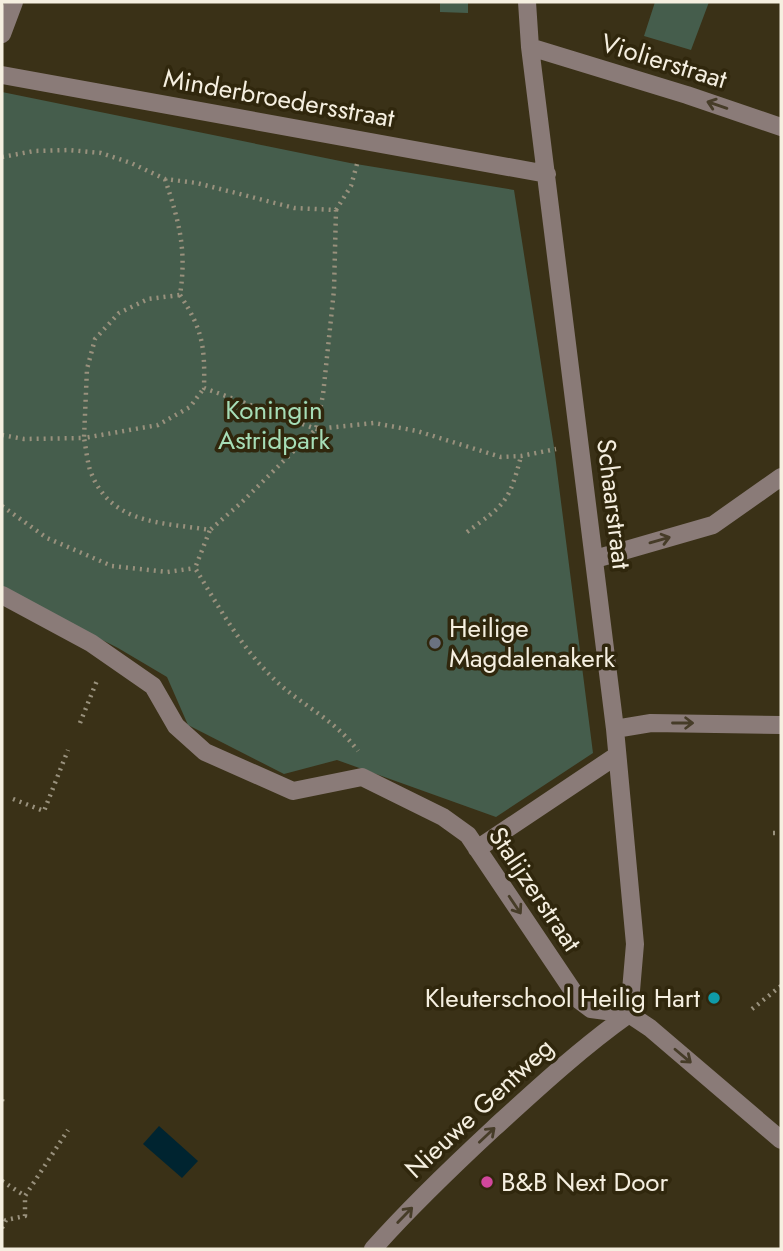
<svg xmlns="http://www.w3.org/2000/svg" width="783" height="1251" font-family="Jost,sans-serif">
<style>
.green{fill:#455d4c}
.water{fill:#002430}
.lines{fill:none;stroke-linecap:round;stroke-linejoin:round}
.path{stroke:#99917d;stroke-width:4.5;stroke-dasharray:2 5;stroke-linecap:butt}
.minor{stroke:#8a7b78;stroke-width:18}
.oneway{stroke:#463c28}
.worship-dot{fill:#6b7280;stroke:#30270d;stroke-width:2.5}
.culture-dot{fill:#0f9aa8;stroke:#30270d;stroke-width:2.5}
.hotel-dot{fill:#d1479c;stroke:#30270d;stroke-width:2.5}
.labels{text-anchor:middle;dominant-baseline:central;stroke-width:7;stroke-linejoin:round;paint-order:stroke}
.street-label{font-size:26px;fill:#f5efe0;stroke:#30270d}
.park-label{font-size:26px;fill:#a6ddb6;stroke:#30270d}
.poi-label{font-size:26px;fill:#f5efe0;stroke:#30270d;text-anchor:start}
</style>
<rect width="100%" height="100%" fill="#3a3117"/>
<path class="green" d="M440,2H468V13L440,12Z
M655,2H709L691,50L644,36Z
M2,92L350,163L514,190L554,447L593,753L496,817L337,760L284,774L188,725L167,677L118,648L2,589Z"/>
<path class="water" d="M159,1126L198,1161L182,1178L143,1144Z"/>
<g class="lines">
<path class="path" d="M2,157L34,151L69,150L101,153L131,163L165,179L197,183L294,208L336,210L334,290L323,395L316,429L242,502L210,530
M165,179C179,222 187,249 180,295L148,299L119,313L95,339L87,369L84,438L158,425L190,407L204,388
M336,210L351,186L357,164
M180,295C203,330 205,347 204,388L316,429L374,423L417,431L501,457L521,456L556,449
M2,435L24,439L84,438C86,448 87,460 90,470C110,525 161,522 210,530L195,568C217,604 239,644 269,674C297,704 332,716 358,751
M2,506L47,538L112,566L167,572L195,568
M467,532C505,504 509,503 521,456
M80,723L98,678
M13,799L44,811L68,750
M773,833H781
M752,1009L781,986
M2,1101L3,1097
M2,1181L25,1196
M2,1228L6,1220L25,1216V1196L68,1130"/>
<path class="minor" d="M527,2L530,47L615,729L635,944L629,1014
M2,34L14,2
M530,47L687,95L781,127
M2,75L547,174
M595,559L713,525L781,477
M2,595L91,643L153,686L176,726L205,752L293,791L362,777L443,817L468,835L579,1000L591,1009L629,1014L650,1028L781,1140
M615,729L651,723L781,725
M477,849L616,756
M373,1249C411,1206 452,1167 494,1128C539,1087 580,1049 629,1014"/>
</g>
<defs><path id="oneway-shaft" d="M-6 0H5M1.5-3L5.5 0L1.5 3" fill="none" stroke-width="1.6" stroke-linecap="round" stroke-linejoin="round" transform="scale(1.75)"/></defs>
<g class="oneway">
<use href="#oneway-shaft" transform="translate(717 105) rotate(-161)"/>
<use href="#oneway-shaft" transform="translate(660 540) rotate(-16)"/>
<use href="#oneway-shaft" transform="translate(683 723)"/>
<use href="#oneway-shaft" transform="translate(515 905) rotate(56)"/>
<use href="#oneway-shaft" transform="translate(683 1056) rotate(40)"/>
<use href="#oneway-shaft" transform="translate(487 1135) rotate(-43)"/>
<use href="#oneway-shaft" transform="translate(405 1215) rotate(-46)"/>
</g>
<circle class="worship-dot" cx="435" cy="643" r="7"/>
<circle class="culture-dot" cx="714" cy="998" r="7"/>
<circle class="hotel-dot" cx="487" cy="1182" r="7"/>
<g class="labels">
<g class="street-label">
<text transform="translate(664 61) rotate(17)">Violierstraat</text>
<text transform="translate(279 98) rotate(10)">Minderbroedersstraat</text>
<text transform="translate(614 504) rotate(83)">Schaarstraat</text>
<text transform="translate(535 889) rotate(56)">Stalijzerstraat</text>
<text transform="translate(479 1108) rotate(-43)">Nieuwe Gentweg</text>
</g>
<g class="park-label">
<text x="274" y="410">Koningin<tspan x="274" dy="30">Astridpark</tspan></text>
</g>
<g class="poi-label">
<text x="449" y="628">Heilige<tspan x="449" dy="30">Magdalenakerk</tspan></text>
<text x="700" y="998" text-anchor="end">Kleuterschool Heilig Hart</text>
<text x="501" y="1182">B&amp;B Next Door</text>
</g>
</g>
<rect width="783" height="1251" fill="none" stroke="#f5efe0" stroke-width="7"/>
</svg>
